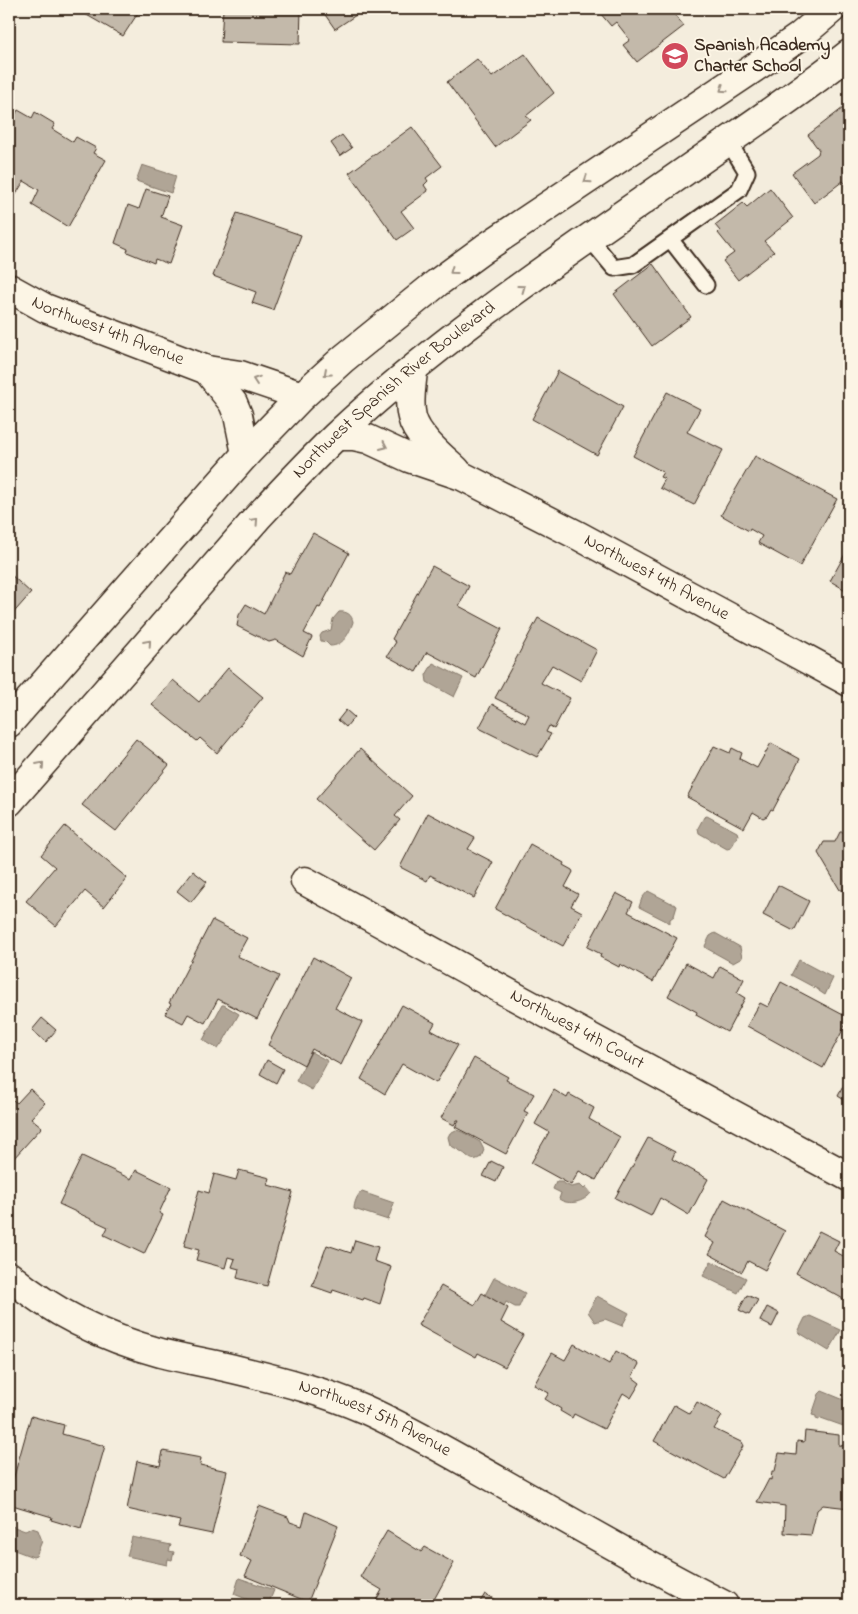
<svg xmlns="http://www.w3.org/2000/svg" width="858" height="1614" font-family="'Indie Flower',sans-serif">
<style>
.water{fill:#b0a596;stroke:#817466}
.building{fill:#c3b9aa;stroke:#3b2a1e}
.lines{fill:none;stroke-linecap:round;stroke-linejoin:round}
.lane-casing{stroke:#3b2a1e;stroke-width:19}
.street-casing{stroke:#3b2a1e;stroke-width:31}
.secondary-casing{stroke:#3b2a1e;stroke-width:31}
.lane{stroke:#fcf5e5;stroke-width:15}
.street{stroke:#fcf5e5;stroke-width:28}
.secondary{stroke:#fcf5e5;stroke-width:28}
.oneway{stroke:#9c9082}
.labels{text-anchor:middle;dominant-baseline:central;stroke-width:4;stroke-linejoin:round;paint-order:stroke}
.poi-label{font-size:18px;font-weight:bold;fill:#3b2a1e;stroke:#fcf5e5;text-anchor:start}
.street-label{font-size:18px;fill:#3b2a1e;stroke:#fcf5e5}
</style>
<rect width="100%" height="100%" fill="#f4eddd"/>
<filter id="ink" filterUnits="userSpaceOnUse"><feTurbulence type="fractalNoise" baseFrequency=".02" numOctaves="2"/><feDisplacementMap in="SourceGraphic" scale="10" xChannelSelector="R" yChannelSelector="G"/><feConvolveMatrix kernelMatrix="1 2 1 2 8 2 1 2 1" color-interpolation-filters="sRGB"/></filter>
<g filter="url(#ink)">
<path class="water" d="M142,165L176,176L171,193L136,181Z
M339,612C347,611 352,615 353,622C349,634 343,646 330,646L326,642L321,641L320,636L322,633L331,630L333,619Z
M433,663L463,678L454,697L427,682L426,675Z
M707,816L737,832L738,835L731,848L727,849L699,833L698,828L704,817Z
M648,891L677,906L674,916L670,919V923L639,907L642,898Z
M715,933L740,947L742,958L733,963L706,948L705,946L710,936Z
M799,960L833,978L825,995L819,991V990L791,975Z
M222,1005H224L239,1014L223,1042L218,1049L203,1040Z
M311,1052L328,1061L312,1090L296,1081Z
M456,1130C465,1132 472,1138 480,1142L484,1150L481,1157C471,1163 470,1157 462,1152C458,1149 454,1148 450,1145L448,1137L450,1133Z
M556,1182H561L571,1187L580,1185L584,1189L586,1187L591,1193C584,1202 569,1206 559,1199L561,1193L553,1189Z
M362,1192L394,1203L388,1220L354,1209C354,1204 357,1194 362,1192Z
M711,1261L746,1278L738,1293L703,1276Z
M494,1278H496L525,1293L519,1307H515L506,1302L504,1306L485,1295Z
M597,1296L629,1313L622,1326L605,1319L595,1322L588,1312Z
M810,1316L841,1330L829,1351L798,1332L805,1318Z
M822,1391L849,1402V1428L821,1418L819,1420L816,1419V1416L812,1415L819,1394Z
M9,1525L25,1531L32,1528L38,1530L42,1541L36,1556L33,1557L9,1548Z
M132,1537L171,1545L169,1551L174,1552L172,1560L168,1559L167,1565L127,1556Z
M239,1578L274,1590L268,1605H261L234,1594Z"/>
<path class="building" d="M79,9H145L141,15L138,13L123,36L78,10Z
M223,9H301L300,44L221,42Z
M321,9H365L335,29Z
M606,9H670L684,26L637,62L623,45L630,40L616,22L611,26L600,13Z
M525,54L554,93L526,116L531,120L495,147L447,82L477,59L492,77Z
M843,108L849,117V186L848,187L843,181L814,203L792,173L818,154L819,150L808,135Z
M18,110L32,118L35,112L55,124L52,129L73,142L76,137L96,148L93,153L106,160L68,227L32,205L39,190L24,181L12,201L9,199V126Z
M412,127L442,166L426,178L428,181L424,185L428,191L401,211L414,228L397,240L349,173Z
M342,135L352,148L340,156L331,143Z
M770,188L793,218L764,241L774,252L738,280L723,261L734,253L718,233L720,231L715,225L743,203L747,207Z
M146,189L168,196L161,217L183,225L169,264L155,259L154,263L127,252L128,249L115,243L128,205L139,209Z
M237,213L301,235L273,310L252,303L256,292L213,276Z
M653,264L691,317L652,346L614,294Z
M558,371L623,407L597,455L532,419Z
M667,392L700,409L687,432L723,450L694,505L660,488L665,479L660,477L663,472L633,456Z
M755,456L837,499L800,566L758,543L762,536L750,529L749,531L721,515Z
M313,533L349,553L320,608L318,607L304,633L312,637L303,656L276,640L269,642L237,626L239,615L246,604L264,614L285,572L290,574Z
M849,547V592L830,581Z
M432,566L469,586L459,606L502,629L476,678L427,652L416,672L387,656L396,642L392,639Z
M9,573L31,593L9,618Z
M538,618L597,650L581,681L552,665L541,683L570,698L554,729L549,726L546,732L551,734L537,757L479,728L492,704L525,723L529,715L495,698Z
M228,668L263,697L217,753L200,738L197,741L152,705L173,680L199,702Z
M346,710L354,717L346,727L338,720Z
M136,739L169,765L116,831L82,805Z
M771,743L800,759L773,810L771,809L767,816L763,818L753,812L744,828L687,797L714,746L730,753L732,748L742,753L740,759L757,768Z
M360,749L412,796L395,816L400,820L374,850L316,799Z
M428,813L475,838L468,849L493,862L474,898L430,875L427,881L400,867Z
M65,826L127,878L104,907L85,891L56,926L26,901L55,867L41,855Z
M840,832H849V890H840L818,853L824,842H835Z
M530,844L564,863L563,865L572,870L573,872L565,887L578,894L571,906L582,912L563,946L495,909Z
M193,871L207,882L191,902L177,891Z
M778,885L809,901L794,931L763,915Z
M616,893L633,902L628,912L677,938L653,982L620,964L619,967L600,957L601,954L587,947Z
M212,920L247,938L237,956L279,976L257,1019L218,999L205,1023L188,1014L183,1023L165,1014L171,1004L169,1003Z
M313,957L351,978L335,1008L362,1022L341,1065L312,1049L304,1065L268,1045Z
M686,963L714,978L720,966L744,979L737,993L745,998L727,1032L696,1015L697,1012L668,996Z
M781,982L849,1018L823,1068L747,1026L760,1003L768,1007Z
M402,1005L435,1023L431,1030L458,1045L436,1083L402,1064L385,1094L361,1079Z
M42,1018L56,1030L46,1042L32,1030Z
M474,1058L508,1077L506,1080L534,1094L524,1111L528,1113L506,1154L455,1127L459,1120H457L454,1125L441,1118Z
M267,1060L283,1069L276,1083L260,1074Z
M849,1075V1103L838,1096Z
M30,1089L45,1103L31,1118L42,1127L13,1159L9,1155V1097L17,1103Z
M554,1090L567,1098L569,1094L594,1108L589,1119L620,1137L596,1180L579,1171L571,1185L531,1163L549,1132L535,1124Z
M648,1138L675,1152L672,1159L708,1179L689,1215L660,1198L651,1216L615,1198Z
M82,1156L131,1179L136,1170L171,1187L159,1213L163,1215L144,1254L104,1235L108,1227L59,1204Z
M491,1161L503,1167L496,1182L483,1176Z
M239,1170L270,1178L268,1185L293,1192L267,1286L237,1278L239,1269L232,1267L235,1259L228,1257L225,1268L196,1260L199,1250L184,1246L199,1190L209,1193L214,1174L236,1180Z
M724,1199L785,1231L765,1270L748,1261L742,1272L709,1254L715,1243L705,1237Z
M819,1231L839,1241L834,1251L849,1259V1302L796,1273Z
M355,1240L378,1247L374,1261L391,1267L380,1304L364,1298L363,1300L333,1290L332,1293L312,1286L327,1245L351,1253Z
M441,1286L475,1305L482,1293L508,1308L501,1322L523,1335L505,1367L478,1353L476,1357L418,1325Z
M747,1295L758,1300L749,1315L739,1310Z
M767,1307L779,1313L772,1327L760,1321Z
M574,1344L609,1364L616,1351L639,1364L632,1377L640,1383L631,1398L623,1393L604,1429L574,1414L572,1418L560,1411L561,1409L545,1399L549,1393L534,1385L552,1353L565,1360Z
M697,1402L722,1416L714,1429L741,1442L743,1446L724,1479L654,1441L674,1405L690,1414Z
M31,1416L64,1425L62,1434L105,1446L81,1529L51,1520L52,1517L9,1504V1494Z
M805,1431L839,1435V1445L849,1446V1508L823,1505L817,1510L811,1535L784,1533L785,1506L757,1502L769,1479L771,1480L772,1471H775L779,1453L796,1455L797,1441L804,1442Z
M163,1451L201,1458L200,1465L227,1471L212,1534L178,1527L180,1521L127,1509L137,1461L160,1466Z
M259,1506L288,1517L290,1522L302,1526L306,1512L338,1526L308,1602L245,1576L252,1561L240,1556Z
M387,1531L421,1552L425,1547L454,1563L431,1605H381L375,1602L382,1590L360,1577Z
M485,1594L504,1605H478Z"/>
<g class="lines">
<g class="lane-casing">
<path id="lane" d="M590,239L614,268L633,265L739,190L747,172L728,141
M670,239L706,285"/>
</g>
<g class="street-casing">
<g id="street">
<path id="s1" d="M9,288L45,308L207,370L240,375L302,396"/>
<path d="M207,370L233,403L238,415L246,454"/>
<path d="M413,370C412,385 408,402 412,417C416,436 442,457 456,470"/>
<path id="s2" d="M337,436H354L368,439L409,458L462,476L579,536L849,682"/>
<path id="s3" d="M305,881L523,1001L849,1177"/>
<path id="s4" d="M9,1276C52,1312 106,1338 161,1353C188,1360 215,1364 242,1371C283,1381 325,1392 364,1409C411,1430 456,1457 501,1482C575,1524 649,1567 724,1605"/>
</g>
</g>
<g class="secondary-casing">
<g id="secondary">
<path d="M9,723L246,454L302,396L343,359L437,283L485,248L760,64L799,37L832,9"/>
<path id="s5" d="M9,802L257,518C283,490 309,462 336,436C450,329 583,243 711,153C757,121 805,89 849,54"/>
</g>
</g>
<use href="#lane" class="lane"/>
<use href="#street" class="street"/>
<use href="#secondary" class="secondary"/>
</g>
<defs><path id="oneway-chevron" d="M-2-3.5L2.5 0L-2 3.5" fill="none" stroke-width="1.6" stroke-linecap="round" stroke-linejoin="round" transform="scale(1.25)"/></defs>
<g class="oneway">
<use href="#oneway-chevron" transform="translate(723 89) rotate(146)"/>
<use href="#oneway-chevron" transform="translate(587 180) rotate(146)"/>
<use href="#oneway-chevron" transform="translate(453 271) rotate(144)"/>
<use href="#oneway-chevron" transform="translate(522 288) rotate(-36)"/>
<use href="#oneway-chevron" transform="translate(327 373) rotate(138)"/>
<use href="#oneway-chevron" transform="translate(256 380) rotate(-161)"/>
<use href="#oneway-chevron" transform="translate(384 446) rotate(25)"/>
<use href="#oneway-chevron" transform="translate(255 521) rotate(-48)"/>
<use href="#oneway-chevron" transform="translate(148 643) rotate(-49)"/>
<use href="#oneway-chevron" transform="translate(41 765) rotate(-49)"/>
</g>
</g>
<defs>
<g id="school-disc" transform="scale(1.4375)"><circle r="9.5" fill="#d1495b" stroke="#fcf5e5"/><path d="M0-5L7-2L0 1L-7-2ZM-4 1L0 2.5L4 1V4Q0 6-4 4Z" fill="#fff"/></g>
</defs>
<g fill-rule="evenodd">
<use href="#school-disc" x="675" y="56"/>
</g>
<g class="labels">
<g class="poi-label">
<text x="694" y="46">Spanish Academy<tspan x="694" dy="21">Charter School</tspan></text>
</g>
<g class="street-label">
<text stroke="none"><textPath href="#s1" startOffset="108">Northwest 4th Avenue</textPath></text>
<text stroke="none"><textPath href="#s5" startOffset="565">Northwest Spanish River Boulevard</textPath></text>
<text stroke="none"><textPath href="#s2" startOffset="352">Northwest 4th Avenue</textPath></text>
<text stroke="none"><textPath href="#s3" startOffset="310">Northwest 4th Court</textPath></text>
<text stroke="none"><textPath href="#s4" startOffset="396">Northwest 5th Avenue</textPath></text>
</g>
</g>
<rect width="858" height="1614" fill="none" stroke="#fcf5e5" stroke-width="30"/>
<rect x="15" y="15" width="828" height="1584" fill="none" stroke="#3b2a1e" stroke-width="2" filter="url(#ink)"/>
</svg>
